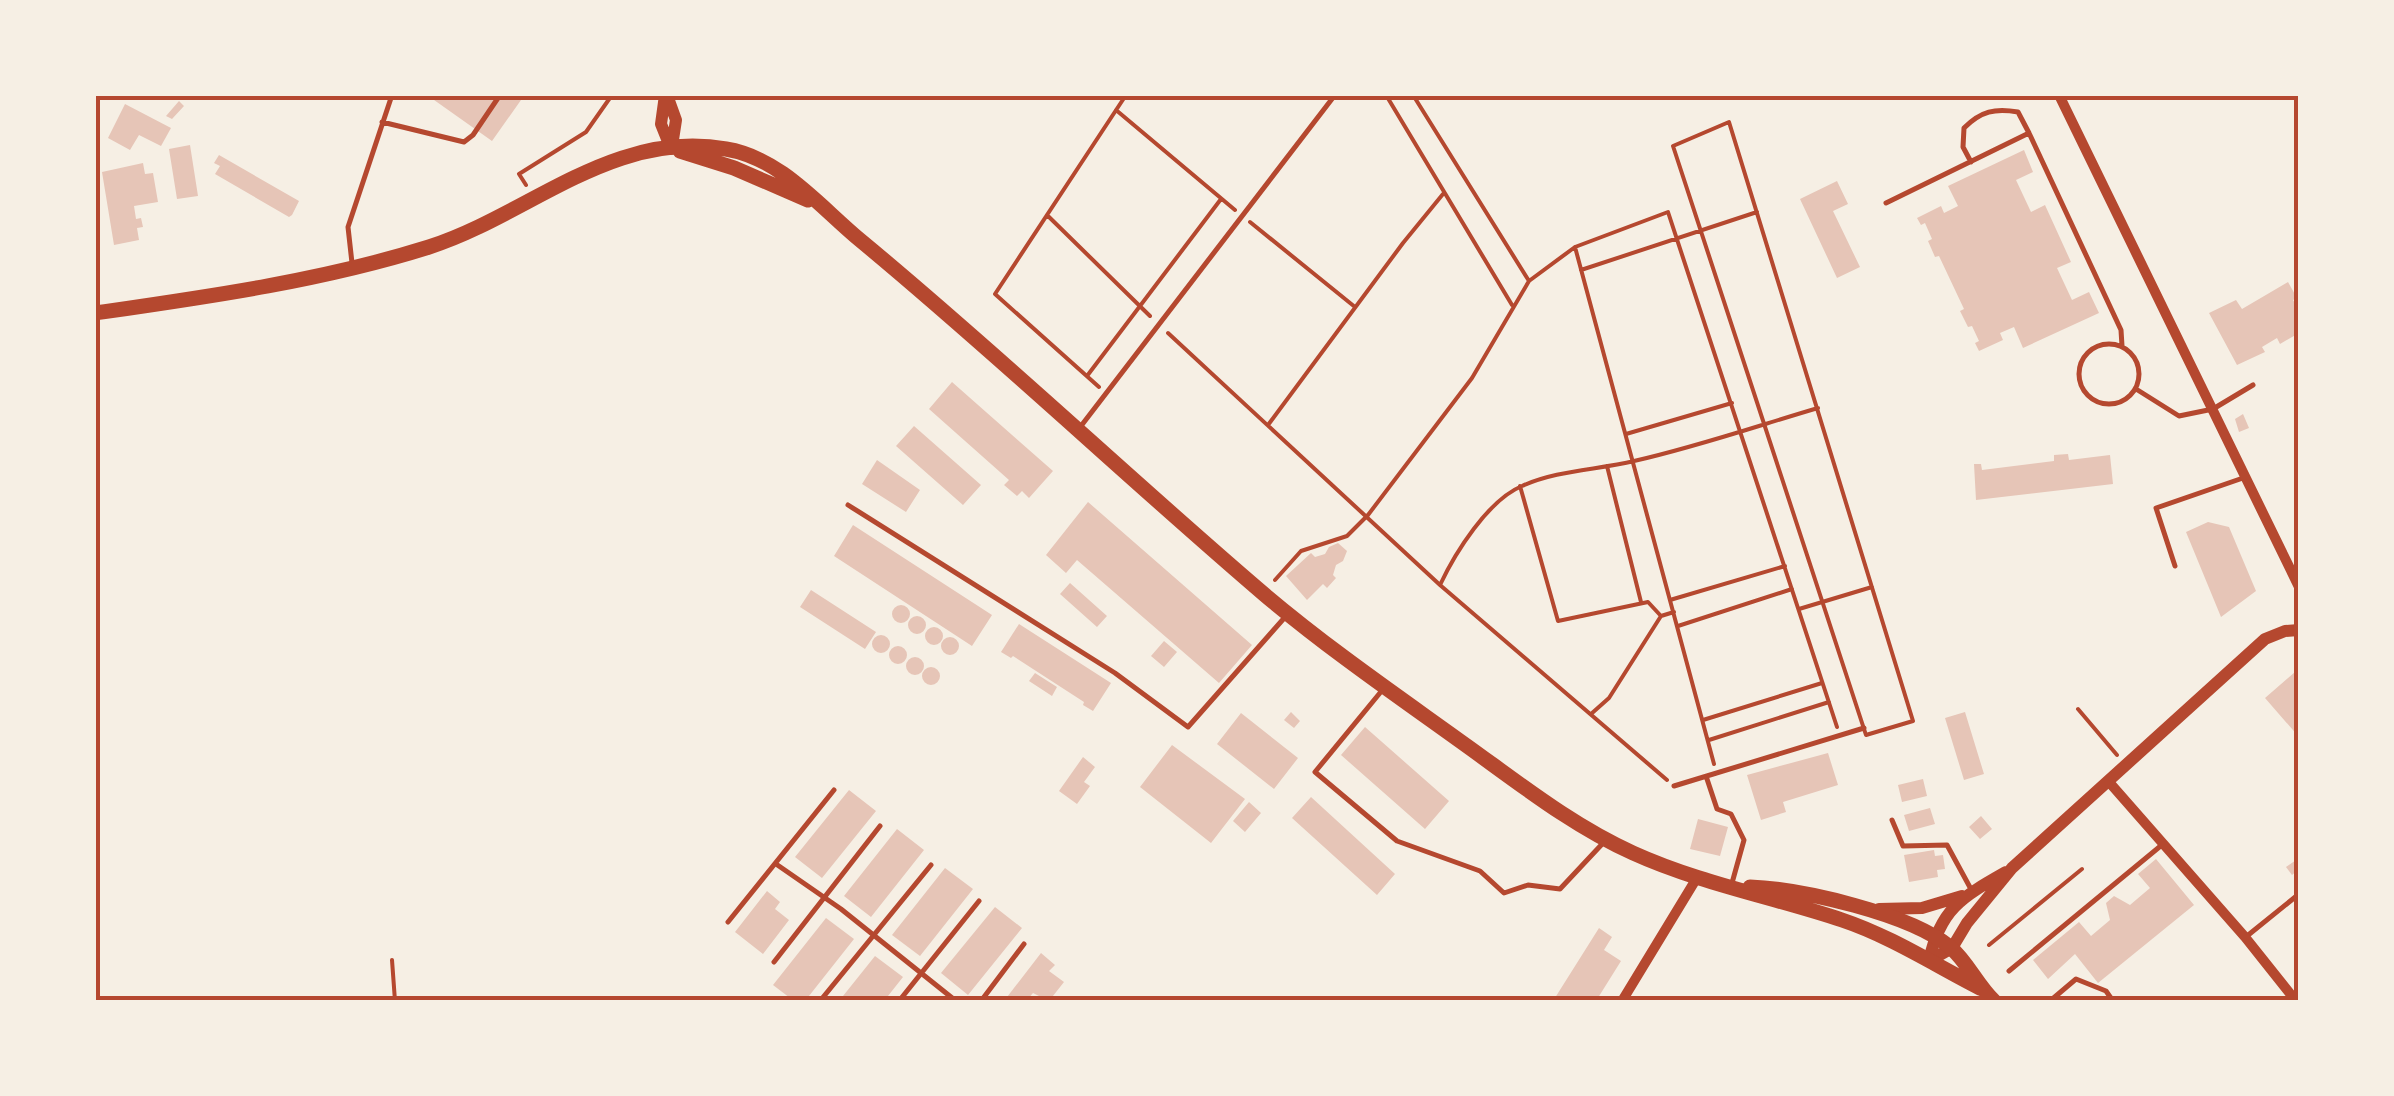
<svg xmlns="http://www.w3.org/2000/svg" width="2394" height="1096" font-family="'Fira Sans Condensed',sans-serif">
<style>
.building{fill:#e6c5b7}
.lines{fill:none;stroke-linecap:round;stroke-linejoin:round}
.path{stroke:#b5482f;stroke-width:4}
.service{stroke:#b5482f;stroke-width:5}
.minor{stroke:#b5482f;stroke-width:10}
.tertiary{stroke:#b5482f;stroke-width:12}
.secondary{stroke:#b5482f;stroke-width:15}
.neatline{fill:none;stroke:#b5482f;stroke-width:4}
</style>
<rect width="100%" height="100%" fill="#f6efe4"/>
<path class="building" d="M427,95H513L521,100L492,141Z
M179,101L184,106L172,119L166,116Z
M125,104L171,128L161,146L139,135L130,150L108,138Z
M190,145L198,196L177,199L169,149Z
M2024,150L2033,172L2016,180L2031,212L2045,205L2071,262L2057,268L2072,300L2089,292L2099,313L2023,348L2014,327L2000,333L2003,340L1979,351L1975,343L1979,341L1972,326L1968,327L1960,311L1964,309L1939,256L1935,257L1928,241L1932,239L1925,223L1921,225L1917,218L1941,206L1944,213L1958,206L1948,186Z
M219,155L299,201L292,215L289,217L215,174L220,166L214,163Z
M143,163L145,174L153,173L158,202L134,206L136,219L141,218L143,227L137,228L139,240L114,245L102,172Z
M1837,181L1848,204L1833,211L1860,267L1837,278L1800,199Z
M2288,282L2297,298L2293,300L2299,310V333L2280,344L2277,338L2262,347L2265,352L2237,365L2209,313L2236,300L2242,309Z
M952,382L1053,471L1029,498L1022,491L1017,496L1004,485L1009,480L929,409Z
M2243,414L2249,428L2239,432L2235,419Z
M914,426L981,485L963,505L896,446Z
M2068,454L2069,460L2110,455L2113,484L1976,500L1974,464H1981L1982,470L2054,461V455Z
M877,460L920,490L906,512L862,484Z
M1088,502L1252,645L1219,683L1077,560L1066,573L1046,555Z
M2208,522L2229,527L2256,591L2221,617L2186,532Z
M853,525L992,615L972,646L834,556Z
M1338,543L1347,551L1343,561L1336,565L1333,575L1336,578L1327,588L1323,584L1307,600L1286,576L1311,553L1315,557L1325,554L1329,547Z
M1070,583L1107,616L1097,627L1060,594Z
M811,590L876,632L865,649L800,607Z
M892 614a9 9 0 1 1 18 0a9 9 0 1 1-18 0Z
M908 625a9 9 0 1 1 18 0a9 9 0 1 1-18 0Z
M1019,624L1111,683L1093,711L1083,705L1084,702L1013,656L1011,658L1001,652Z
M925 636a9 9 0 1 1 18 0a9 9 0 1 1-18 0Z
M872 644a9 9 0 1 1 18 0a9 9 0 1 1-18 0Z
M941 646a9 9 0 1 1 18 0a9 9 0 1 1-18 0Z
M1164,641L1177,652L1164,667L1151,656Z
M889 655a9 9 0 1 1 18 0a9 9 0 1 1-18 0Z
M906 666a9 9 0 1 1 18 0a9 9 0 1 1-18 0Z
M922 676a9 9 0 1 1 18 0a9 9 0 1 1-18 0Z
M2295,672L2299,676V737L2265,698Z
M1035,673L1057,687L1052,696L1029,681Z
M1291,712L1300,721L1294,728L1284,720Z
M1965,712L1984,774L1964,780L1945,718Z
M1241,713L1298,758L1274,789L1217,744Z
M1365,727L1449,801L1425,829L1341,755Z
M1172,745L1245,799L1211,843L1140,787Z
M1828,753L1838,785L1783,802L1786,812L1761,820L1747,775Z
M1083,757L1095,767L1084,782L1090,786L1077,804L1059,791Z
M1923,779L1927,796L1902,802L1898,785Z
M849,790L876,811L822,878L795,857Z
M1311,797L1395,874L1377,895L1292,818Z
M1249,802L1261,813L1245,832L1233,821Z
M1930,808L1935,824L1909,831L1904,815Z
M1981,816L1992,829L1980,839L1969,827Z
M1698,819L1728,827L1720,856L1690,849Z
M897,829L924,850L871,917L844,896Z
M1934,850L1935,856L1943,855L1945,869L1937,870L1938,877L1909,882L1904,855Z
M2299,858V869L2292,875L2286,867Z
M2156,859L2194,905L2098,983L2075,954L2048,979L2033,960L2079,922L2091,936L2110,920L2106,903L2114,896L2130,905L2150,888L2138,874Z
M945,868L973,889L920,956L892,935Z
M767,891L780,902L775,909L789,920L763,954L735,932Z
M995,907L1022,928L968,995L941,973Z
M826,918L854,939L805,1001H794L773,985Z
M1599,928L1612,937L1604,950L1621,961L1596,1001H1553Z
M1041,953L1055,965L1049,971L1064,982L1049,1001L1033,993L1026,1001H1004Z
M875,956L903,977L884,1001H839Z"/>
<g class="lines">
<path class="path" d="M1386,95L1512,305
M1413,95L1529,281
M1116,110L1235,210
M1729,122L1913,721L1866,735L1673,146Z
M526,185L519,174L586,132L612,95
M1047,215L1150,316
M1250,222L1355,307
M1575,247L1714,764
M1581,270L1757,212
M1168,333L1440,585L1667,780
M1087,376L1221,199
M1099,387L995,294L1126,95
M1268,425L1403,243L1443,194
M1626,434L1732,403
M1607,466L1641,602
M1520,486L1558,621L1648,602L1661,616
M1275,580L1301,551L1347,536L1368,515L1472,378L1529,281L1575,247L1668,212L1837,727
M1440,585C1455,553 1488,500 1522,486C1557,470 1597,470 1634,461C1696,447 1757,426 1818,408
M1670,600L1785,566
M1799,609L1872,587
M1678,626L1792,589
M2078,709L2117,755
M1591,714L1609,698L1661,616L1674,612
M1703,720L1822,683
M1709,740L1829,702
M1989,945L2082,869
M392,960L395,1001"/>
<path class="service" d="M382,122L464,142L473,135L500,95
M1971,162L1963,147L1964,128C1981,111 1995,108 2018,112L2029,133
M1886,203L2029,133L2121,330L2122,346
M352,263L348,227L392,95
M2079 374a30 30 0 1 1 60 0a30 30 0 1 1-60 0Z
M2136,389L2179,416L2213,409L2253,385
M1081,426L1335,95
M848,505L1115,673L1188,727L1286,616
M2175,566L2156,508L2243,478
M1384,688L1315,772L1397,841L1480,871L1504,893L1528,885L1560,889L1604,842
M1706,776L1717,809L1731,814L1744,840L1732,883
M1674,786L1864,728
M1892,820L1903,846L1947,845L1972,891
M776,864L841,909L956,1001
M728,922L834,790
M2247,936L2299,894
M774,962L880,826
M2009,971L2163,844
M820,1001L931,865
M899,1001L979,901
M981,1001L1024,944
M1064,1001L1066,999
M2050,1001L2076,979L2106,991L2113,1001"/>
<path class="minor" d="M2059,95L2299,587
M2109,782L2245,937L2296,1001
M1622,1001L1698,876"/>
<path class="tertiary" d="M665,95L661,124L671,149
M667,95L676,120L672,146
M1879,909L1922,908L1962,896
M1929,961L1952,948L1967,923L2012,868L2265,639L2285,631L2299,630
M1929,961C1940,909 1962,897 2006,872"/>
<path class="secondary" d="M680,151L734,168L808,200
M95,313C206,297 321,281 429,247C529,215 613,129 726,149C781,158 819,206 860,240C998,354 1128,478 1265,595C1329,649 1399,697 1467,746C1520,784 1573,826 1633,853C1699,883 1773,897 1842,920C1890,936 1935,965 1980,988
M1750,887C1802,889 1910,914 1950,947C1967,961 1977,985 1994,1001"/>
</g>
<rect width="2394" height="1096" fill="none" stroke="#f6efe4" stroke-width="195"/>
<rect x="98" y="98" width="2198" height="900" class="neatline"/>
</svg>
